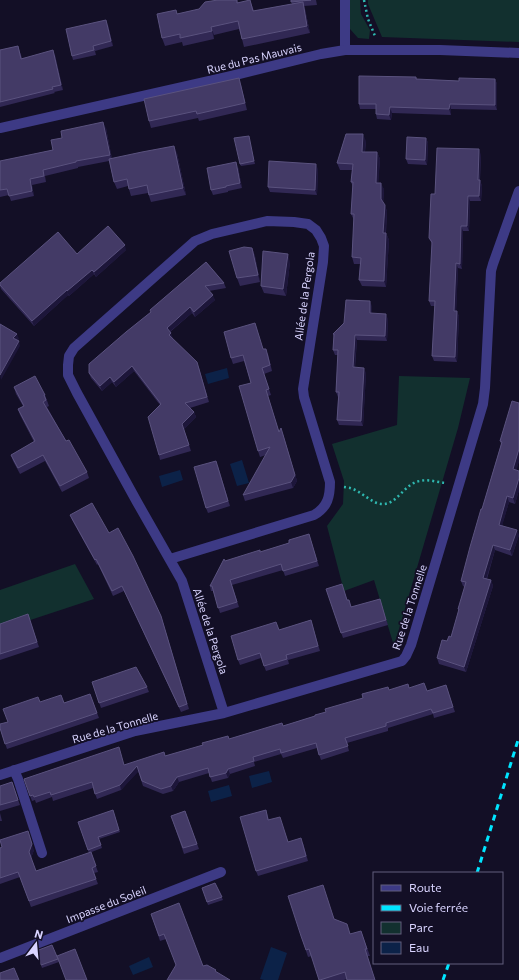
<svg xmlns="http://www.w3.org/2000/svg" width="519" height="980" font-family="Commissioner,sans-serif">
<style>
.green{fill:#12302f}
.water{fill:#0c2248}
.lines{fill:none;stroke-linecap:round;stroke-linejoin:round}
.path{stroke:#2fb8b0;stroke-width:2.5;stroke-dasharray:2 3;stroke-linecap:butt}
.service{stroke:#3d3a85;stroke-width:10}
.minor{stroke:#3d3a85;stroke-width:10}
.rail{stroke:#00e5ff;stroke-width:3;stroke-dasharray:6 5;stroke-linecap:butt}
.wall{fill:#312854}
.shaded-wall{fill:#1d163a}
.building{fill:#433a66;stroke:#5a527e}
.labels{text-anchor:middle;dominant-baseline:central;stroke-width:3.5;stroke-linejoin:round;paint-order:stroke}
.street-label{font-size:11px;fill:#d9d4ff;stroke:#130f26}
</style>
<rect width="100%" height="100%" fill="#130f26"/>
<path class="green" d="M350,0H360L361,14L370,30L369,39L358,38L350,29Z
M368,0H519V42L382,37L368,4Z
M399,376L470,378L458,428L394,646L374,580L344,591L327,526L343,504L344,481L332,444L397,425Z
M75,564L94,599L0,630V590Z"/>
<path class="water" d="M227,368L229,378L208,384L205,374Z
M242,460L249,483L237,486L230,464Z
M180,470L183,480L162,487L159,476Z
M269,771L272,782L252,788L249,776Z
M229,785L232,796L211,802L208,791Z
M271,947L287,953L278,980H264L260,979Z
M149,957L153,967L133,975L129,966Z"/>
<g class="lines">
<path class="path" d="M364,0L368,19L375,36
M344,487C344,487 350,488 350,488C362,491 372,505 384,504C398,503 405,483 420,481C428,479 437,482 445,483"/>
<path class="service" d="M345,50V0"/>
<path class="minor" d="M0,128L227,77L321,54L345,50H440L519,53
M170,559L314,515C328,507 330,496 330,482L304,397L303,389L323,262L324,246L321,238L316,230L308,224L294,222L267,221L212,234L195,241L74,348L69,356L68,365V375L77,393L137,502L182,581L224,713
M14,770L18,779L42,853
M0,775L135,731L224,713L402,661L406,656L411,645L483,404L485,388L491,271L493,264L519,191
M0,958L221,872"/>
<path class="rail" d="M477,873L519,737
M443,980L449,963"/>
</g>
<path class="wall" d="M218,0H237L238,3L250,0L254,11L292,4L291,0H316L317,5L304,6L305,9L310,33L244,47L242,39L239,29L214,35V39L183,46L182,42L165,46L162,38L176,10L177,14L199,9Z
M108,25L113,46L95,51L96,55L73,60L72,56Z
M18,46L22,58L55,55L63,90L54,92L55,93L0,107V50Z
M416,77L417,79L459,81L495,79L497,84V110L451,109V115L392,113L391,120L377,119L376,114V109H360L359,104Z
M241,85L247,110L199,121L198,118L151,128L149,121Z
M106,128L112,159L177,153L186,195L151,202L148,193L131,196L128,186L117,189L114,182L109,161L78,167V168L45,176L46,182L32,185L34,196L11,201L9,195L0,197V161L53,150Z
M249,138L255,164L241,166L240,164Z
M426,138L428,143L427,165L408,164L406,159Z
M366,141L365,152H377L380,159L378,183L384,189L383,203L387,211L386,233L389,240L386,287L362,286L359,280L360,264H354L352,257L354,220L351,214L353,187L351,182L352,170H340L337,163Z
M481,155L480,180L482,186L481,201H470L469,231H463L462,269L458,268L456,311L459,316L457,362L434,361L432,356L435,306H431L429,301L432,244L429,238L435,194Z
M238,167L242,188L228,191V192L213,195L211,190Z
M318,169L317,195L270,192L268,187Z
M252,248L255,256L260,282L240,286L237,278Z
M126,250L96,277L94,274L69,296L68,295L34,326L1,289L0,286V283L77,254Z
M206,262L224,283L226,288L209,291L215,300L195,317L192,313L170,332L173,339L199,368L209,402L190,408L194,412L196,417L184,429L191,451L160,460L159,455L160,405L134,371L116,387L112,382L102,391L91,378L89,373L151,312Z
M290,262L286,296L264,293L261,286Z
M372,306V313L388,319L387,341L357,340L355,368L366,373L363,426L339,425L337,420L338,397L336,392L338,355H335L333,350L334,337L333,334Z
M263,349L268,354L272,371L264,374L271,395L268,396L279,432L283,434L297,481L293,488L245,501L243,495L266,455L260,457L258,451L251,383L244,361L233,364L231,358Z
M14,387L45,395L49,406L47,407L66,441L87,472L89,478L62,492L45,461L20,474L13,461L11,455L34,442L20,415L18,409L23,406L16,394Z
M519,403V461L516,470L519,471V490L515,504L509,502L502,525L519,535L512,556L495,550L487,579L491,580L493,586L466,672L439,664L437,658L447,641L451,637L459,611L458,609L465,587L463,586L461,581L501,444L500,441Z
M218,466L230,506L208,513L206,508Z
M70,515L109,533L161,616L189,709L181,712L124,591L113,596L98,564L97,565L72,520Z
M309,534L319,566L285,576L283,570L232,585L239,607L220,613L213,591H211L210,586L225,561L260,552L289,543Z
M342,584L347,600L352,607L380,599L388,625L343,638L326,589Z
M28,614L39,647L0,660V624Z
M311,620L320,651L288,660L289,664L266,671L261,658L240,665L238,660L279,630Z
M92,682L147,687L149,692L101,708Z
M446,685L455,712L434,718L433,714L388,728V731L347,743L349,751L321,760L317,748L283,758L281,754L254,762L255,766L230,774L228,778L212,782L209,773L179,782L173,791L163,794L143,786L138,771L121,790L97,799L93,788L53,801L52,797L36,803L35,800L32,801L24,779L125,765L165,756L229,739L283,726L315,716L389,690L409,688L427,691Z
M90,694L99,718L7,749L0,728L8,722L40,702L64,703Z
M12,782L20,805L0,811V786Z
M113,810L120,832L99,839L102,848L89,853L78,822Z
M266,810L269,820L288,842L303,843L308,861L258,876L256,871Z
M185,811L199,849L184,854L171,816Z
M0,813L2,821H0Z
M0,848L34,850L31,858L36,871L91,852L98,872L94,873L98,884L31,907L20,877L0,884Z
M215,883L223,900L208,905L202,888Z
M151,914L203,966L216,970L176,965L166,939L160,941Z
M335,919L351,934L361,931L370,956H367L347,979L344,980H319L312,956L308,957L301,936Z
M36,951L58,959L59,962L42,968Z"/>
<path class="shaded-wall" d="M303,2L305,9L310,33L307,26Z
M106,20L108,25L113,46L111,41Z
M211,27L214,35V39Z
M53,50L55,55L63,90L61,85Z
M495,79L497,84V110L495,105Z
M450,104L451,109V115L449,109Z
M390,107L392,113L391,120L389,115Z
M103,122L106,128L112,160L110,155Z
M363,134L366,141L364,158L362,152Z
M426,138L428,143L427,165L425,160Z
M174,146L177,153L186,195L183,188Z
M479,149L481,155L479,185L478,180Z
M377,152L380,159L378,189L376,183Z
M236,162L238,167L242,188L240,183Z
M316,164L318,169L317,195L315,190Z
M30,179L32,185L34,196L32,191Z
M480,180L482,186L481,201L479,196Z
M381,183L384,189L383,206L381,199Z
M468,196L470,201L469,231L467,226Z
M385,205L387,211L385,240L383,233Z
M461,226L463,231L462,269L460,264Z
M386,233L389,240L386,287L384,281Z
M125,245L126,250L96,277L94,272Z
M252,248L255,256L260,282L258,275Z
M288,254L290,262L286,296L283,289Z
M456,263L458,268L456,316L454,311Z
M92,270L94,274L69,296L67,291Z
M67,290L68,295L34,326L32,321Z
M213,295L215,300L195,317L194,312Z
M370,301L372,306V318L370,313Z
M190,307L192,313L168,333L167,328Z
M457,311L459,316L457,362L455,357Z
M386,314L388,319L387,341L385,336Z
M171,333L173,338L171,340L169,335Z
M17,334L19,339L15,343L13,338Z
M355,335L357,340L354,373L353,367Z
M19,341L20,346L1,380L0,375Z
M132,366L134,371L116,387L114,382Z
M364,368L366,373L363,426L361,421Z
M110,377L112,382L102,391L100,386Z
M194,412L196,417L184,429L191,451L182,424Z
M281,428L297,481L293,488L291,482Z
M519,449V461L515,475L513,469Z
M519,478V490L515,504L513,498Z
M507,496L509,502L501,530L499,525Z
M517,530L519,535L512,556L510,550Z
M493,545L495,550L485,583L483,578Z
M491,580L493,586L466,672L464,667Z
M137,766L139,771L121,790L120,785Z
M228,769L230,774L228,778L226,773Z
M177,777L179,782L173,791L171,786Z
M28,831L34,850L31,858L29,852Z"/>
<path class="building" d="M218,0H237V3L250,0L253,11L303,2L307,26L242,39L238,21L211,27L212,31L180,38V34L162,38L157,14L176,10L177,14L199,9L205,2Z
M291,0H311L291,2Z
M106,20L111,41L93,46L94,50L72,56L66,29Z
M18,46L21,59L53,50L61,85L52,87L53,89L0,102V50Z
M359,76L416,77V79L459,81V78L495,79V105L450,104L449,109L390,107L389,115L376,114V104H359Z
M239,78L245,103L197,114L196,111L149,121L144,99Z
M103,122L110,155L76,161V162L43,170L44,176L30,179L32,191L9,196L7,189L0,190V161L53,150L51,140L62,138L61,131Z
M346,134H363L362,152H377L376,183H381V199L385,205L383,233H386L384,281L359,280L361,258L352,257L354,214H351L353,182H351L353,164L337,163Z
M249,136L254,161L240,164L234,138Z
M407,137L426,138L425,160L406,159Z
M174,146L183,188L149,195L147,185L129,189L127,179L114,182L109,159L142,152Z
M437,148L479,149L478,180H480L479,196H468L467,226H461L460,264L456,263L454,311H457L455,357L432,356L435,301H429L432,242L429,238L431,194H435Z
M269,161L316,164L315,190L268,187Z
M236,162L240,183L226,186V187L211,190L207,168Z
M108,226L125,245L94,272L92,270L67,291V290L32,321L0,285V283L58,232L77,254Z
M244,247L252,248L258,275L237,278L229,251Z
M263,251L288,254L283,289L261,286Z
M206,262L224,283L205,286L213,295L194,312L190,307L167,328L171,333L169,335L197,362L207,397L185,403L194,412L182,424L189,445L159,455L148,417L161,404L132,366L114,382L110,377L100,386L89,373V364L126,332L151,312L150,310Z
M346,300L370,301V313L386,314L385,336L355,335L353,367L364,368L361,421L337,420L339,392H336L338,350H333L334,334H333L344,323Z
M255,323L263,349H266L270,365L262,368L269,389L266,390L279,432L281,428L295,475L291,482L243,495L270,447L258,451L239,386L251,383L243,355L231,358L224,332Z
M0,324L17,334L13,338L19,341L0,375Z
M35,376L45,395H44L46,400L43,402L66,441L69,440L87,472L60,486L43,455L18,468L11,455L35,441L18,409L24,406L14,387Z
M512,401L519,403V449L513,469L519,471V478L513,498L507,496L499,525L517,530L510,550L493,545L483,578L491,580L464,667L437,658L442,640L447,641L449,636L451,637L459,609H458L466,582L461,581L470,547L481,509H482L502,442L500,441Z
M216,461L228,501L206,508L194,467Z
M92,503L109,533L118,528L133,556L161,616L187,704L179,707L122,586L112,591L96,559L95,560L70,515Z
M309,534L317,561L283,571L281,564L230,580L237,602L218,608L212,586H210L224,559L225,561L260,550V552L289,543V540Z
M342,584L347,600H349L351,607L380,599L386,620L341,633L326,589Z
M28,614L37,642L0,654V624Z
M311,620L318,646L286,655L287,659L264,666L260,653L238,660L231,636L276,622L279,630Z
M136,667L147,687L99,703L92,682Z
M424,683L427,691L446,685L453,707L433,713L431,709L386,723V726L345,738L348,746L319,755L316,743L281,753L280,749L253,757L254,761L228,769L226,773L210,777L208,768L177,777L171,786L161,789L142,781L137,766L120,785L95,794L92,782L51,795L50,792L34,797L33,795L30,796L24,779L119,747L124,765L164,752L165,756L203,745L202,743L228,736L229,739L282,723L283,726L315,716V715L326,712L325,709L363,698L362,694L388,687L389,690L408,684L409,688Z
M90,694L97,713L5,744L0,728V724L8,722L3,709L38,697L40,702L61,695L64,703Z
M12,782L18,800L0,805V786Z
M113,810L119,830L98,837L101,845L88,850L78,822Z
M266,810L268,820L280,817L288,842L301,838L306,856L256,871L240,817Z
M185,811L197,844L183,848L171,816Z
M28,831L32,844L29,852L36,871L91,852L96,866L92,868L96,879L29,901L18,872L0,878V848L2,847L0,840Z
M215,883L222,897L207,902L202,888Z
M323,885L334,919L347,924L350,934L361,931L367,949H365L375,980H347L345,972L320,980H319L309,949L306,950L301,936L288,896Z
M179,903L203,966L207,965L216,970L215,971L230,980H167L176,965L164,934L159,936L151,914Z
M52,945L58,959L41,965L36,951Z
M75,949L87,980H66L57,956Z
M14,968L19,980H0V973Z"/>
<g class="labels">
<g class="street-label">
<text transform="translate(254 58) rotate(-14)">Rue du Pas Mauvais</text>
<text transform="translate(304 296) rotate(-82)">Allée de la Pergola</text>
<text transform="translate(409 607) rotate(-72)">Rue de la Tonnelle</text>
<text transform="translate(211 631) rotate(72)">Allée de la Pergola</text>
<text transform="translate(115 727) rotate(-16)">Rue de la Tonnelle</text>
<text transform="translate(106 904) rotate(-21)">Impasse du Soleil</text>
</g>
</g>
<rect x="373" y="872" width="130" height="92" fill="#130f26" stroke="#625e7d"/>
<rect x="381" y="885" width="20" height="6" fill="#3d3a85" stroke="#625e7d"/>
<text x="409" y="892" font-size="12" fill="#d9d4ff">Route</text>
<rect x="381" y="905" width="20" height="6" fill="#00e5ff" stroke="#625e7d"/>
<text x="409" y="912" font-size="12" fill="#d9d4ff">Voie ferrée</text>
<rect x="381" y="922" width="20" height="12" fill="#12302f" stroke="#625e7d"/>
<text x="409" y="932" font-size="12" fill="#d9d4ff">Parc</text>
<rect x="381" y="942" width="20" height="12" fill="#0c2248" stroke="#625e7d"/>
<text x="409" y="952" font-size="12" fill="#d9d4ff">Eau</text>
<g transform="translate(36 944) rotate(16)" stroke="#130f26" stroke-width="3" paint-order="stroke">
<path d="M0-3L7 15L0 10L-7 15Z" fill="#d9d4ff"/>
<text y="-6" font-size="11" font-weight="bold" text-anchor="middle" fill="#d9d4ff">N</text>
</g>
</svg>
